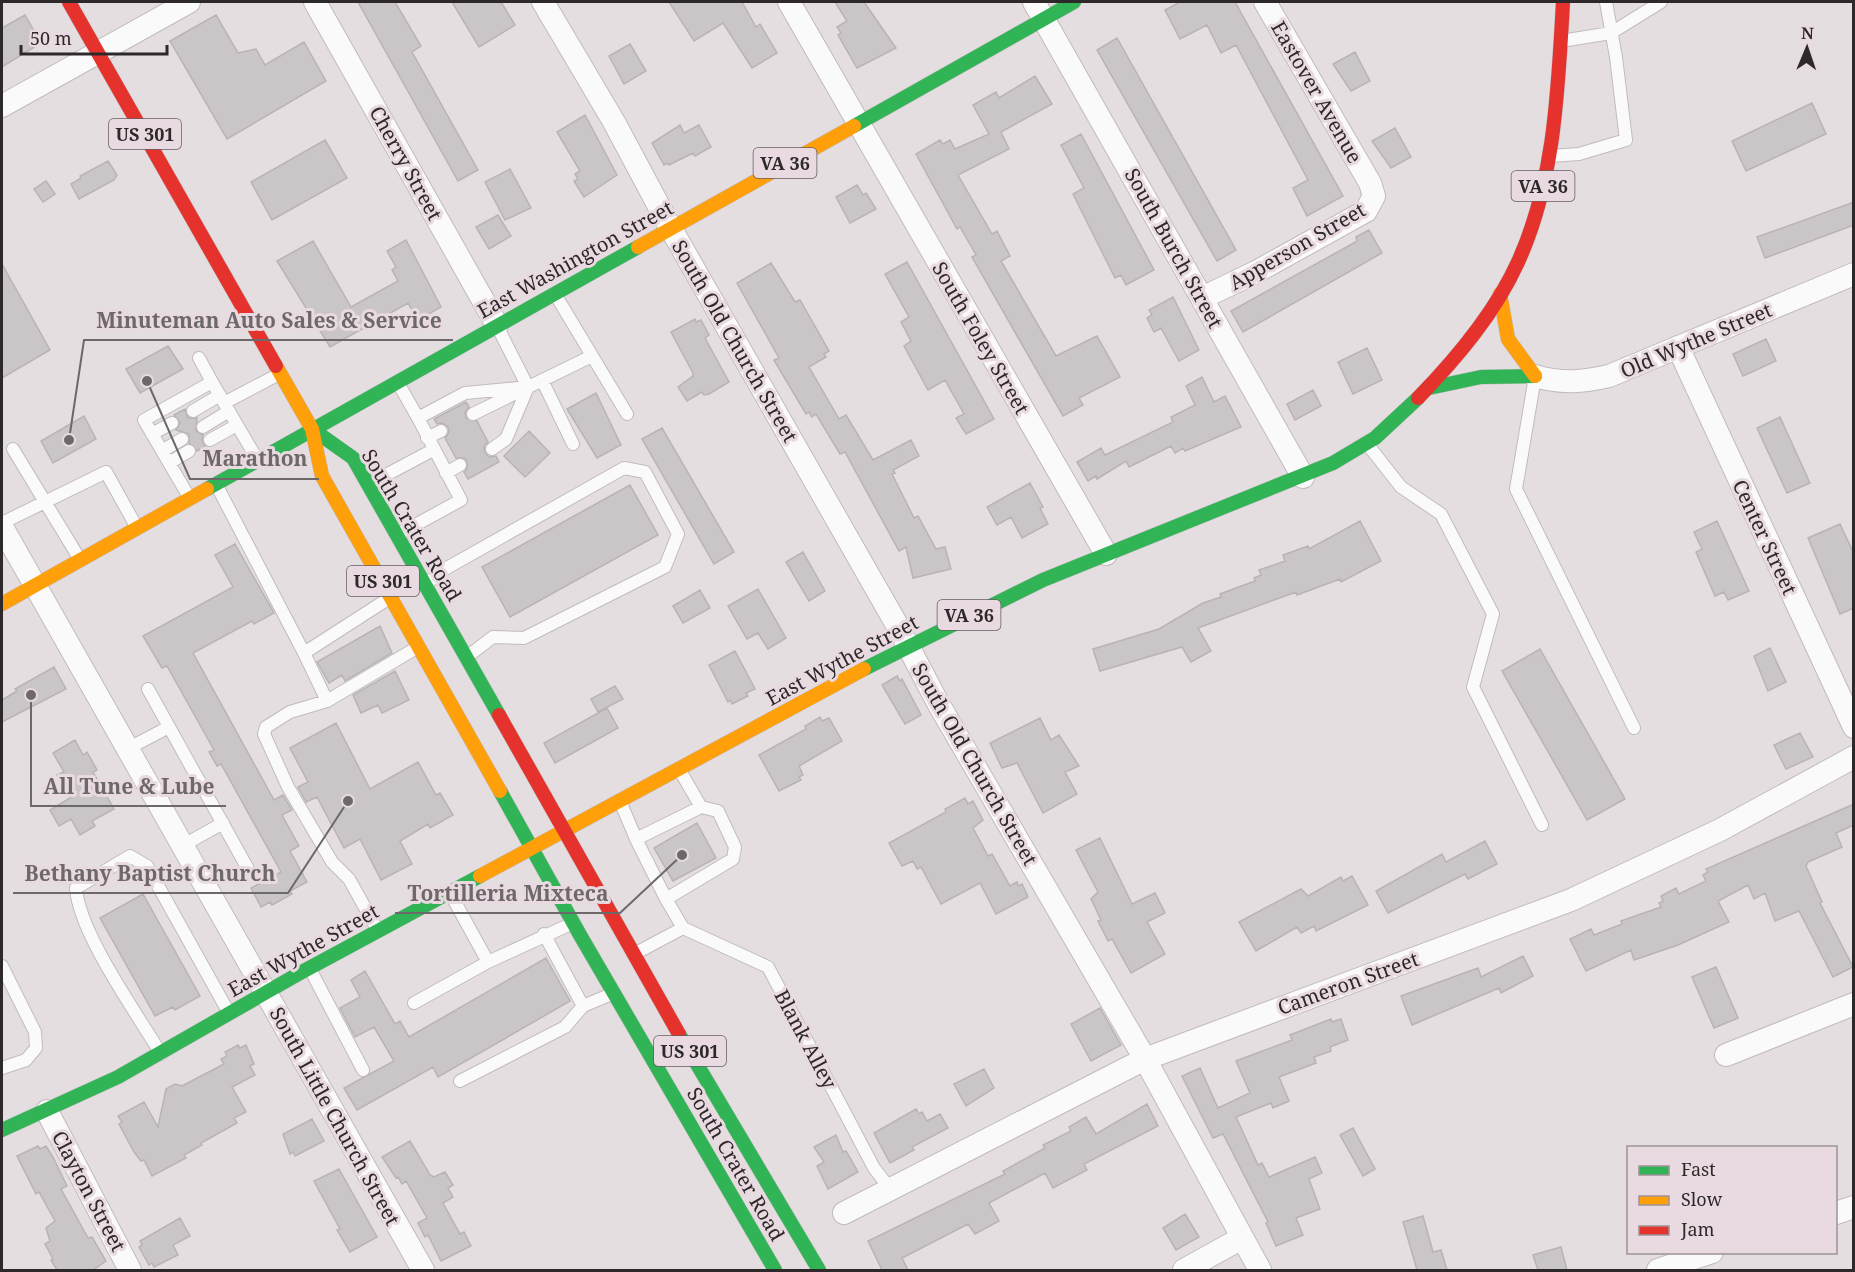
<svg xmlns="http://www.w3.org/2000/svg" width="1855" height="1272" font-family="'Noto Serif',serif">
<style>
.building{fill:#cac5c7;stroke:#b8b3b6;stroke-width:1.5}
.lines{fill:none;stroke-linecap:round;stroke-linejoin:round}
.lane-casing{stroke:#c1bbbe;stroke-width:14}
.street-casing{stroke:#c1bbbe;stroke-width:24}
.fast-casing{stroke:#c0bcbe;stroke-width:15}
.slow-casing{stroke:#c0bcbe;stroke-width:15}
.jam-casing{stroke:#c0bcbe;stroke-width:15}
.lane{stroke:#fbfafa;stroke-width:12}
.street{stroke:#fbfafa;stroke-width:22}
.fast{stroke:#30b455;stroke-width:14}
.slow{stroke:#ff9f0a;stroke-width:14}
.jam{stroke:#e5322d;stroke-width:14}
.labels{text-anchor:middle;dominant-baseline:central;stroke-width:6;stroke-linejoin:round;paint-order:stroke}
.shield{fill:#e8dae0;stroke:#655d61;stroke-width:1.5}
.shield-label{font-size:18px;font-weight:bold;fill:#2d282a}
.street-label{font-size:20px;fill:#2d282a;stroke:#e8dae0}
.leader{fill:none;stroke:#6d686a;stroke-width:2}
.callout-dot{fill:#6d686a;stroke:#e8dae0;stroke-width:2}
.callout-label{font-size:21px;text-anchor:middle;font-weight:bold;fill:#6d686a;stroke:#e8dae0;stroke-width:6;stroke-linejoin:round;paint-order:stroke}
</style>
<rect width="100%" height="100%" fill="#e4dee1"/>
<path class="building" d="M358,2H395L421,46L412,52L478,170L458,181Z
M452,2H501L515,25L479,47Z
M669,2H742L756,27L760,24L777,53L752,68L723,23L694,41Z
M835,2H864L896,48L857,68L838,35L841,33L837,27L847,21Z
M1180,2H1235L1343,196L1307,216L1293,188L1308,180L1236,45L1221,53L1207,25L1180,39L1165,10Z
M25,15L41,43L2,67V28Z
M216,15L238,53L256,49L265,65L304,42L326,81L227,139L170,41Z
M1117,38L1236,250L1217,261L1097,50Z
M630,44L646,71L624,84L609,56Z
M1355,52L1370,81L1351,91L1333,64Z
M1035,76L1052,104L1001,132L1009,149L958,175L992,234L997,231L1010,256L1001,261L1056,356L1097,336L1120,377L1079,398L1083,405L1063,416L972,257L976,255L960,227L957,229L916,154L940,140L943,144L950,140L955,149L989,134L973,105L996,92L999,98Z
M1812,103L1826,134L1746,171L1732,141Z
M585,115L617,175L584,197L574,181L578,179L575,174L580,171L557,132Z
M680,125L684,133L699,125L711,147L695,156L693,153L669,165L668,163L664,165L652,143Z
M1395,128L1411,157L1391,168L1372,141Z
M1081,134L1154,270L1126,285L1121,275L1115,278L1073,194L1084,188L1061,145Z
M325,140L347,178L272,220L251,182Z
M108,161L117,175L114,180L79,199L71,184L81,178L80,176Z
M510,169L531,208L505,220L485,182Z
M46,181L55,194L43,202L34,189Z
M857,185L863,195L866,193L876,209L850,223L836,197Z
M1854,202V225L1765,258L1757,237Z
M498,215L511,236L489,249L476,227Z
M1369,230L1382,253L1243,332L1231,311L1352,244L1357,241L1356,237Z
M406,240L441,307L418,320L408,303L330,347L277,261L313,241L351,307L398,281L392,270L396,267L387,251Z
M907,262L994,419L966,434L956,418L964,414L945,380L928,390L904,346L911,341L901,322L909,317L885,274Z
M771,263L795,302L800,300L829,351L824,354L826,357L809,367L839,419L846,415L873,460L911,440L919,456L893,470L895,473L892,474L914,518L918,516L936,549L945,547L951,569L913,578L906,547L899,551L845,452L840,454L816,414L812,417L809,412L806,414L784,377L774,360L779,358L737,283Z
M2,264L50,350L2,378Z
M1173,297L1199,350L1179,361L1161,328L1154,332L1147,318L1152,315L1149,310Z
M695,319L696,322L701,320L709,335L705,338L729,382L709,394L704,395L702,392L687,401L678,387L693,376V373L671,332Z
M1766,339L1776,361L1743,376L1733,354Z
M168,346L183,369L140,393L126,369Z
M1367,348L1382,380L1353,394L1338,362Z
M1202,377L1214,402L1225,396L1241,427L1185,451L1183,448L1175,453L1171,446L1129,467L1126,461L1097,479L1096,476L1088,481L1077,462L1101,448L1105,455L1173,422L1171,417L1195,405L1186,386Z
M1313,390L1321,406L1295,420L1287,404Z
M596,393L621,445L597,458L567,409Z
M466,402L469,407L465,413L466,418L477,421L488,442L484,446L485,453L489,457L496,456L499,462L468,479L464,472L467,469V461L464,458H456L445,438L449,432L448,427L442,423L437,424L434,419Z
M185,409L188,418H197L196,431L203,435L202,440L205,446L197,451L189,443V434L176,430L180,423L174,415Z
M84,416L96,439L53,463L41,441Z
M1780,417L1810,483L1787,493L1757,428Z
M662,428L734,552L714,564L642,439Z
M529,431L550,453L525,477L504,456Z
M1030,483L1043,507L1040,508L1048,524L1022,538L1011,517L997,525L987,507Z
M630,485L658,535L510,617L482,567Z
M1360,521L1381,561L1341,582L1340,579L1297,595L1296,592L1198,628L1211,651L1191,662L1182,647L1100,671L1093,649L1159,629L1203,603L1221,597L1220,594L1255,581L1254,578L1261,575L1259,570L1285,561L1283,555L1308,546L1309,549Z
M1717,521L1749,591L1728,600L1724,592L1715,596L1696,552L1702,549L1694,532Z
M1840,524L1854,554V608L1840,614L1808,538Z
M235,544L274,613L254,624L252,621L193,653L274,800L283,795L292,810L282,815L299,846L290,851L307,882L290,891L292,894L272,905L270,902L261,907L251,888L281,872L221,764L217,766L209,752L214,750L167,666L162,668L143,636L233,587L215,555Z
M803,552L825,591L809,601L786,562Z
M758,589L786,638L768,649L758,633L747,639L728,606Z
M700,590L710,608L683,623L673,606Z
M380,626L392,653L345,681L342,675L329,683L317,662Z
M1770,648L1786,682L1768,691L1754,656Z
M1540,649L1625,799L1587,820L1502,671Z
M735,651L755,689L746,693L748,696L732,704L730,700L728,702L709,665Z
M54,667L66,689L2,722V700L17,691L15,689Z
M395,671L409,700L382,713L378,705L361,713L353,695Z
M897,676L900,681L902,679L921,715L905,724L882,685Z
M615,686L623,699L598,712L591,699Z
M607,708L618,728L555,763L544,743Z
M820,717L822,721L829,718L842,741L799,766L803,775L799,777L801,780L779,791L759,755L806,729L805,726Z
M1040,718L1051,740L1059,735L1079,766L1065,772L1077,794L1043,813L1017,763L1002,768L990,743Z
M336,723L370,789L418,762L436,795L440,793L453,815L430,828L428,824L400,841L412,864L381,880L360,839L344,848L317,797L306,802L298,787L308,782L290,748Z
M1800,733L1813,757L1786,769L1774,745Z
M75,740L83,755L87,752L97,770L93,772L114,809L92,821L95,826L80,835L71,819L59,826L50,810L70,798L57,775L64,772L53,753Z
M965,798L968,804L973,801L983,820L973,828L988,856L992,854L1010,886L1017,882L1018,886L1022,884L1028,897L996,914L980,883L941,904L921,867L917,869L913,861L902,866L889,843L946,812L945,809Z
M1854,804V825L1836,833L1842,847L1808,862L1806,866L1822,902L1820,903L1853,967L1833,977L1799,911L1775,921L1765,893L1754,899L1748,885L1718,901L1729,922L1678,945L1634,960L1631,950L1586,971L1570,939L1591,929L1594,935L1622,924L1621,921L1661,907L1659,903L1663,901L1661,896L1676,888L1679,894L1706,881L1703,875L1708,872L1706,869Z
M697,823L716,858L673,881L654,848Z
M1100,838L1132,904L1155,893L1165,913L1147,922L1165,954L1131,973L1112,939L1108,941L1098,921L1101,920L1091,899L1098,892L1076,850Z
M1485,841L1497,864L1468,879L1465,874L1388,913L1376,891L1442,854L1446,862Z
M1352,876L1368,905L1316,931L1314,926L1301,933L1297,927L1256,951L1239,922L1301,889L1308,896L1341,877L1343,881Z
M143,894L200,996L175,1010L173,1007L155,1016L100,918Z
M1523,956L1533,976L1501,993L1499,988L1412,1025L1401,996L1478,968L1481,977Z
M546,958L570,1001L438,1077L433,1067L357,1110L344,1088L394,1061L374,1027L355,1037L340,1008L360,997L351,980L365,971L395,1024L400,1021L409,1037Z
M1716,967L1738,1018L1714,1028L1692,977Z
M1100,1008L1121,1045L1091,1061L1071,1024Z
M1331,1019L1332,1022L1341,1019L1348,1040L1330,1047L1331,1051L1314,1057L1316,1063L1279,1077L1289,1101L1273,1108L1271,1103L1236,1117L1258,1165L1262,1163L1269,1177L1315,1157L1322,1173L1309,1179L1320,1209L1296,1218L1303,1235L1276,1246L1266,1223L1268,1222L1223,1134L1213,1138L1182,1076L1200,1068L1218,1108L1250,1093L1236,1061L1292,1040L1290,1035Z
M238,1045L240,1048L246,1045L254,1064L250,1066L255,1075L232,1087L246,1112L234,1118L237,1123L201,1143L202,1145L184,1155L186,1158L152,1176L144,1160L141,1161L134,1152L119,1124L122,1122L118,1116L144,1102L158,1127L166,1089L175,1084L182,1086L224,1064L221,1059L227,1056L225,1052Z
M984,1069L994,1088L966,1106L954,1084Z
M1147,1104L1158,1126L1084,1164L1087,1170L1053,1188L1045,1173L989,1203L999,1221L975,1234L968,1224L902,1258L908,1270H882L868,1241L1005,1174L1003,1171L1045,1148L1043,1145L1071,1131L1069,1127L1086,1117L1096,1134Z
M916,1109L919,1114L922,1112L927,1121L940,1114L948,1128L912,1147L914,1150L890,1163L874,1133Z
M312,1119L324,1141L295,1156L293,1152L290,1154L283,1134Z
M1353,1128L1375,1169L1363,1176L1340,1135Z
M836,1135L843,1152L846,1151L858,1172L828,1189L817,1166L824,1162L814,1147Z
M410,1141L430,1175L434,1177L445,1172L453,1185L448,1188L453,1197L443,1203L460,1234L464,1232L471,1246L441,1261L428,1235L425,1237L418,1223L427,1218L406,1181L402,1184L398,1177L396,1178L382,1157Z
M38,1146L40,1149L46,1146L53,1157L67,1186L61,1189L88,1238L92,1237L106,1261L93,1270H57L51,1260L53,1259L45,1244L50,1241L46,1228L55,1221L39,1192L36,1194L17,1156Z
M339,1169L377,1237L350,1252L337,1230L340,1229L314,1181Z
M1185,1214L1199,1237L1176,1250L1163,1228Z
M1423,1216L1433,1252L1441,1250L1447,1270H1417L1403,1222Z
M180,1218L190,1236L173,1245L178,1255L154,1267L152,1263L149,1265L139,1247L142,1245L140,1241Z
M1561,1247L1567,1270H1538L1533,1255Z"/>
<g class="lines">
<g class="lane-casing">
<path id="lane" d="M1561,41L1611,33L1661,2
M1550,156L1579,154L1626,140L1616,57L1606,2
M555,294L627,414
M199,358L212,382
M1535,377L1516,489L1634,728
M542,380L573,444
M398,383L418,418
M224,403L279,374
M193,411L220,395
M473,414L592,356
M203,427L229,411
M152,434L172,423
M427,438L441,431
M210,440L237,425
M1368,445L1401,487L1441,514L1493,614L1473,687L1542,825
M13,449L79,558
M492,449L506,439L528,387L498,328
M162,451L182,439
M169,463L189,451
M446,473L460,465
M369,484L433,450
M217,486L304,653
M189,497L144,420L212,382L257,459
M2,523L106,472L136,526
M397,535L461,500L418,418L465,393L528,387
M426,584L445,569L624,468L645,472L678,534L665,567L524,638L493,637L468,656
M148,689L248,869
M327,701L304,653L391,597
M127,749L169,727
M679,769L701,807
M620,801L636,839
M182,846L223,823
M450,893L488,962L573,923
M683,928L768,967L874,1168L891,1190
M377,929L349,879L332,862L288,787L264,734L266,727L290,712L327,701L418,647
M544,934L583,1006L614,993
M636,953L683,928L666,899L733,859L735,847L718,811L701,807L636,839L666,899
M2,966L35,1032L36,1048L26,1060L2,1068
M310,969L363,1070
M414,1003L488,962
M161,1054C136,1012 79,933 76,888L130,856L147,866L229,1013
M460,1081L565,1027L583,1006"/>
</g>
<g class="street-casing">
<path id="street" d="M315,2L497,325
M543,2L614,122L670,227L897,625L938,703L1145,1059L1260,1270
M789,2L1106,554
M1034,2L1303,477
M2,106L189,2
M1202,298L1256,272L1366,211L1374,196L1370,183L1265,2
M1678,347L1854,727
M1535,376C1562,384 1583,382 1609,376L1854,274
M2,527L423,1270
M1726,1055L1854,1004
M47,1111L130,1270
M844,1213L1145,1059L1571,900L1720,830L1854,757
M1836,1213L1854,1207
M1184,1270L1242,1238
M1658,1270L1712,1252"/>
</g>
<g class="fast-casing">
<path id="fast" d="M854,126L1074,2
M1429,388L1481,377L1535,376
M312,429L353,458L499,715
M207,489L638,247
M864,669L1043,580L1333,463L1375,438L1418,398
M500,791L580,935L775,1270
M679,1034L819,1270
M2,1130L118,1077L300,973L480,876"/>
</g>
<g class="slow-casing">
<path id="slow" d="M638,247L854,126
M1500,294L1508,339L1535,376
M276,366L312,429L322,476L500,791
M2,604L207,489
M480,876L864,669"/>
</g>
<g class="jam-casing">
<path id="jam" d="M69,2L276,366
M1418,398C1457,358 1495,313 1518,262C1555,181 1558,89 1563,2
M499,715L679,1034"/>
</g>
<use href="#lane" class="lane"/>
<use href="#street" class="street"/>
<use href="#fast" class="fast"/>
<use href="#slow" class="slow"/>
<use href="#jam" class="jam"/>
</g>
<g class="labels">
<g class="shield">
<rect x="109" y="119" width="72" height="30" rx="4.5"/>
<rect x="753.5" y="148" width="63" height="30" rx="4.5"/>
<rect x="1511.5" y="171" width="63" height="30" rx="4.5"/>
<rect x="347" y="566" width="72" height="30" rx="4.5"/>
<rect x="937.5" y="600" width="63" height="30" rx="4.5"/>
<rect x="654" y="1036" width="72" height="30" rx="4.5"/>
</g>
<g class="shield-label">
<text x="145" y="134">US 301</text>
<text x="785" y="163">VA 36</text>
<text x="1543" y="186">VA 36</text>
<text x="383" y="581">US 301</text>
<text x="969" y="615">VA 36</text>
<text x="690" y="1051">US 301</text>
</g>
<g class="street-label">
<text transform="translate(1317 92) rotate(60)">Eastover Avenue</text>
<text transform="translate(406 163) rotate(61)">Cherry Street</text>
<text transform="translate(1297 246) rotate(-30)">Apperson Street</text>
<text transform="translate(1174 248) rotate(61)">South Burch Street</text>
<text transform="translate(575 259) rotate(-29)">East Washington Street</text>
<text transform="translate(981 338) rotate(60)">South Foley Street</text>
<text transform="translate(1696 340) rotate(-23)">Old Wythe Street</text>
<text transform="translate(735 341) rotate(60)">South Old Church Street</text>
<text transform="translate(412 525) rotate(59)">South Crater Road</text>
<text transform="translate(1765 537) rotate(65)">Center Street</text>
<text transform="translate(842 660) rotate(-28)">East Wythe Street</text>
<text transform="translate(975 764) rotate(60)">South Old Church Street</text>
<text transform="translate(303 950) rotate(-29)">East Wythe Street</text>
<text transform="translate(1348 983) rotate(-20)">Cameron Street</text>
<text transform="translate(806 1039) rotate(62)">Blank Alley</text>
<text transform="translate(335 1116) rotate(61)">South Little Church Street</text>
<text transform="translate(736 1164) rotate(60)">South Crater Road</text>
<text transform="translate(89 1191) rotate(62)">Clayton Street</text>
</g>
</g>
<path class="leader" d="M69 440L84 340H453M147 381L190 479H319M31 695L31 806H226M348 801L288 893H13M682 855L620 913H395"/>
<g class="callout-dot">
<circle cx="69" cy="440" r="6"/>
<circle cx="147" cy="381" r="6"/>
<circle cx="31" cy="695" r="6"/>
<circle cx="348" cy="801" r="6"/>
<circle cx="682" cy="855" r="6"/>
</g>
<g class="callout-label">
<text x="269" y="328">Minuteman Auto Sales &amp; Service</text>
<text x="255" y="466">Marathon</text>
<text x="129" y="794">All Tune &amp; Lube</text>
<text x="150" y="881">Bethany Baptist Church</text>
<text x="508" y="901">Tortilleria Mixteca</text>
</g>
<rect width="1855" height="1272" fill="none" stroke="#2d282a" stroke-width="6"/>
<rect x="1627" y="1146" width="210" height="108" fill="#e8dae0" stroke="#9d9397" stroke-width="1.5"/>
<rect x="1639" y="1166" width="30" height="9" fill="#30b455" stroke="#9d9397" stroke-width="1.5"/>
<text x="1681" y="1176" font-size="18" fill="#2d282a">Fast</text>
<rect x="1639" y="1196" width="30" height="9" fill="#ff9f0a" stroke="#9d9397" stroke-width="1.5"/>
<text x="1681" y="1206" font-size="18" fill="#2d282a">Slow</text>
<rect x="1639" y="1226" width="30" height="9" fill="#e5322d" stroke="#9d9397" stroke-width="1.5"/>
<text x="1681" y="1236" font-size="18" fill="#2d282a">Jam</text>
<g transform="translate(1807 48) rotate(2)" stroke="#e8dae0" stroke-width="4.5" paint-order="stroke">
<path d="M0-4.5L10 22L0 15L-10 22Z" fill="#2d282a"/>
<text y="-9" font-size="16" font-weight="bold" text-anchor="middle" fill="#2d282a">N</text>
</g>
<path d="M21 45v9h146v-9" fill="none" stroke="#2d282a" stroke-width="3"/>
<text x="30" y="45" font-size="18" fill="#2d282a" stroke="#e8dae0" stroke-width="4.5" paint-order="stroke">50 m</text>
</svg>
